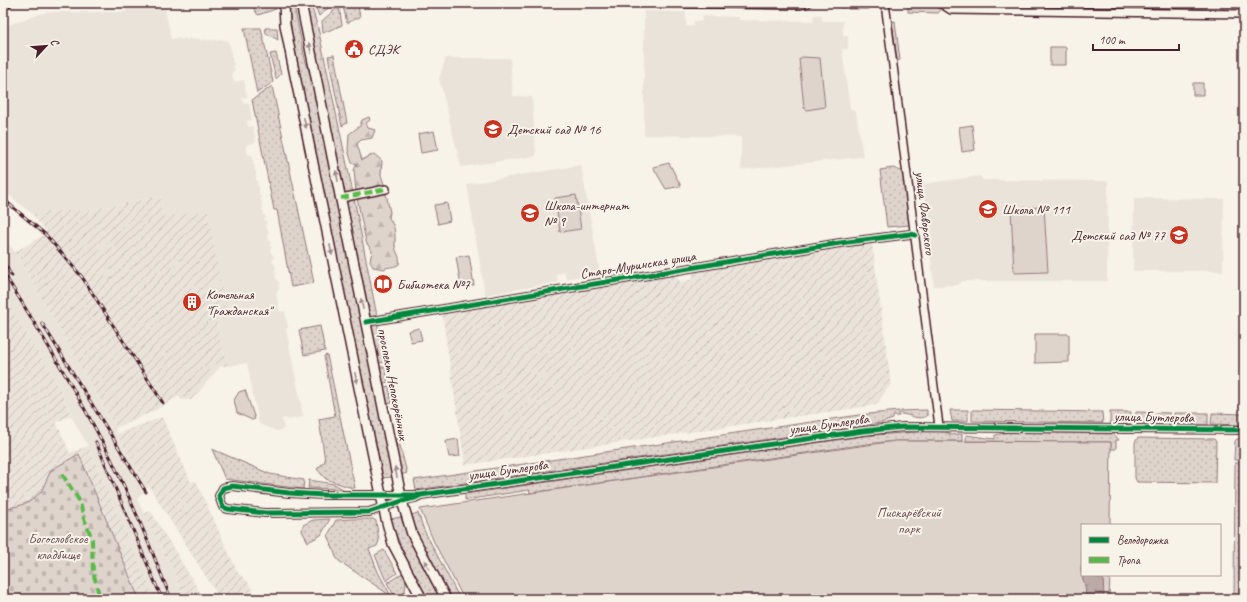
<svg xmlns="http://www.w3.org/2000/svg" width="1247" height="602" font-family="Caveat,sans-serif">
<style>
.built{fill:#eae3da}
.industrial{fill:url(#industrial-furrows)}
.grass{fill:url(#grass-dots);stroke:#947a7c}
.forest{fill:url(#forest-firs);stroke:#947a7c}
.cemetery{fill:url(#cemetery-stones);stroke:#947a7c}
.green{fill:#ded4cc;stroke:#947a7c}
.water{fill:url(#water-ripples);stroke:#8e7275}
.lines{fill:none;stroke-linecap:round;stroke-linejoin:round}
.minor-casing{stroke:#4a1f2b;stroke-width:10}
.major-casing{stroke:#4a1f2b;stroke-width:12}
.minor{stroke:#f7f3e8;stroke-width:7}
.major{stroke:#f7f3e8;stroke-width:9}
.rail-casing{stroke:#4a1f2b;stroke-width:3}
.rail{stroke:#f7f3e8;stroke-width:1.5;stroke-dasharray:4.5;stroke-linecap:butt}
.quiet{stroke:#58b947;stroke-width:4;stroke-dasharray:8 4;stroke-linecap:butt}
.cycleway-casing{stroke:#f7f3e8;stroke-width:8}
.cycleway{stroke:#00873e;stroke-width:5}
.oneway{fill:#a0898a}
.labels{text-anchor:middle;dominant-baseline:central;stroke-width:4;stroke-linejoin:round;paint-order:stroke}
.poi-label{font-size:14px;fill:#4a1f2b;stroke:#f7f3e8;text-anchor:start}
.street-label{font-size:14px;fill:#4a1f2b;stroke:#f7f3e8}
.park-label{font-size:14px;fill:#6f4c53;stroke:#f7f3e8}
</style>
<defs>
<pattern id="industrial-furrows" width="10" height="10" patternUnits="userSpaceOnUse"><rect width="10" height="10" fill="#eae3da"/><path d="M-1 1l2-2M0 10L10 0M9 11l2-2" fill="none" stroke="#cac2bb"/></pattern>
<pattern id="grass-dots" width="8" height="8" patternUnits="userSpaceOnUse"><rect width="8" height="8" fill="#ded4cc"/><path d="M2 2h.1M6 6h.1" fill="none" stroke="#c0b6af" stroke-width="1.8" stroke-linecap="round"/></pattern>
<pattern id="forest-firs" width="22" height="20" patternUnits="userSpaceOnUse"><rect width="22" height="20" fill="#ded4cc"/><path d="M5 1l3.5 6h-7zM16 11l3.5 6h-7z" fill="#c0b6af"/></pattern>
<pattern id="cemetery-stones" width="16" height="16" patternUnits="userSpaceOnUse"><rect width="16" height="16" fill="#ded4cc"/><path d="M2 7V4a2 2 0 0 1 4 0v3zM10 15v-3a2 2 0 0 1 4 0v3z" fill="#c0b6af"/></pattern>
<pattern id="water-ripples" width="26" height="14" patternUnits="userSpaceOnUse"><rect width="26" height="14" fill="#bcaaa7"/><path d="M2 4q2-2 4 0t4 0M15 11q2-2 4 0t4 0" fill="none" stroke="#9b8a88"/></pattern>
</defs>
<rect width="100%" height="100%" fill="#f7f3e8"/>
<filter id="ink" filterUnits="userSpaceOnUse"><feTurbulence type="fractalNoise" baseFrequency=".025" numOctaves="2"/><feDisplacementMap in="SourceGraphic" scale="8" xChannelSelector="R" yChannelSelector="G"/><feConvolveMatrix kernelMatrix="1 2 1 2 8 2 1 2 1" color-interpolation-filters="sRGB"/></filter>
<g filter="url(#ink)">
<path class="built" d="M126,7L165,8L171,39L179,38L182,40L184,38L187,40L189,38L192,40L194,38L197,40L199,38L202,41L205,39L208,41L210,39L213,41L215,39L217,41L220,39L228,41L231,49V57L233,59L232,61L234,64L233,67L235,69L232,73L234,82L244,80L247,97L242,98L244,104L249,103L252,120L247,121L248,127L253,126L256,142L246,145L248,154L253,156L252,159L254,161L253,164L255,166L254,169L256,171V180L258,181L257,185L259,187V195L261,197L260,199L262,202L261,204L263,207L262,210L264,212L263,214L266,217L264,220L267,222L265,225L269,232L267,235L271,243L269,246L272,247L270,250L274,258L272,260L276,268L274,271L277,273L275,276L279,283L278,287L280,288L276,293L280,312L285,311L288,328L286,329L303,415V417L288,420L287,418L282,419L284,429L277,431L259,424L247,363L228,366L227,358L223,350L215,315L226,313L165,217L160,196L86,211H48L43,214H32L3,190V27L46,12H126Z
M644,11L686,12V26H694V21H702V16L738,17L739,20L813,21L814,15H822V21H843V35H848V49H842L850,109L856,112L863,157L741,170V137L644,135Z
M446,58H510L513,96L532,97L536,156L461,167L439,78Z
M581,165L600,273L566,279L565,272L556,274L558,282L485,295L467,184Z
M980,176L983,180L1108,181L1107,281H963L958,285L934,286L922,184Z
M1134,198L1224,199L1223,271H1133Z
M3,237L15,252L116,428V434L149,486L137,499L174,572L183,599H154L88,446L71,416L59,386L3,295Z"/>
<path class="industrial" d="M160,196L165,217L207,210L226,313L215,315L223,350L227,358L228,366H221L191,400H182L179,396L156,410L116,428L15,252L42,236L46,231L32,214H43L48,211H86Z
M872,243L891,384L876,405L465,465L442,313L536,297L537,300L544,299L545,296L676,275L680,282L685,281L693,279L692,272Z
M3,295L59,386L71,416L56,422L70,453L88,446L152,593L138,597L80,454L51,470L41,492L29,502L18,506L3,509Z
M162,417L191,482L196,481L238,573L248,582L257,599H220L116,434Z
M150,510L184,566L204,599H183L174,572L144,514Z"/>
<path class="grass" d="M250,3H273L276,9L258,15Z
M314,3H334L319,16Z
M846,3H869V9H848Z
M306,4L311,5L318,28L353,193L345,195Z
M289,6H294L305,59L314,87L392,477L381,478L292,37Z
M339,6L342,25L323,33L322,21Z
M343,6H358L360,17L347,23Z
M895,21L900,60L897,61L892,22Z
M244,28H261L273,82L257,93Z
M265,28H277L278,40L266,33Z
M276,53L281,74L276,79L270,54Z
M334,55L347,123L342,126L328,56Z
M272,86L314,283L291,287L277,210H274L252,100Z
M893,168L901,171L903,176L910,225L887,227L880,170Z
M354,198L377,316L370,317L346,199Z
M377,322L385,362L379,363L371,323Z
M320,326L325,351L304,355L299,330Z
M327,355L355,488C353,489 328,480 326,479C323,477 320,472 317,469L325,461L319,419L335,416L324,356Z
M380,367H385L388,382L384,383L385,387L389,386L392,403L387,404Z
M927,410V416C918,421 909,414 901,414V411Z
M950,410H968V421H952Z
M972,410L1102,412L1103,423L972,421Z
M899,411V416H893V419L881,423L416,490L414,480L859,415Z
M1110,412H1131V423H1110Z
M1136,412L1170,413V424L1135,423Z
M1174,413H1208V425L1174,424Z
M1212,413L1244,414V425L1211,424Z
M927,431L949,432V435L962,434V441H895L867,444L530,493L529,490L465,500V494L864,436Z
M1009,432L1114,434L1119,440H1116V449H1111V442L966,441V435L995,439V435Z
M398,438L407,473L401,475L396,448L397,439Z
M1138,438L1214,439L1216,442L1215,483L1137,482L1135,478V442Z
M1237,439H1244V460H1234L1235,441Z
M212,449L270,474L304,480L303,489L225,479Z
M1235,463H1243L1241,599H1234Z
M309,480L334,484L343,489L308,488Z
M418,513L424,530L460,599H451L421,542L411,515Z
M401,517L410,542L441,599H428L405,556L390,519Z
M330,519L321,535L308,542L302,531L303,525L313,520Z
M352,519H373L376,521L379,541L377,546L369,549L378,572L391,596L339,561L336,557L328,535L336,520Z
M384,550L397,573L386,581L375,555Z
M403,573L406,580L405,591L400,596L395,597L387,583Z"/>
<path class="forest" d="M369,117L370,120L366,123L368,128L375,130L372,138L361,140L357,144L362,160L374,154L382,161L381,175L384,184L378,193L386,194L390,212L389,218C396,228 395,233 395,245C395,252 401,256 399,264C394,268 389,266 384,269L373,267L370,261L372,251L366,242L356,193L354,170L357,164L352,163L348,150L349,134L360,126L362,120Z"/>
<path class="cemetery" d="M79,454L139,599H3V509L18,506L29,502L41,492L51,470Z"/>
<path class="green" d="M908,3H934L940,11L938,13L908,12Z
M946,3H1120V9L953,7L949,6Z
M1175,3H1244V11L1174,10Z
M1050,47H1066V65H1050Z
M802,57L820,58L825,107L807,110L804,108L799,59Z
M1193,83H1203V95H1193Z
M972,125L975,150L962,152L959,127Z
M434,131L438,150L421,153L418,134Z
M669,163L681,186L666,189L653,167Z
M576,195L581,229L560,232L555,198Z
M447,203L450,221L438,224L434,205Z
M1044,207L1048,272L1014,273L1011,208Z
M469,255L474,285L461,286L456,257Z
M419,328L422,340L411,342L408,331Z
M1035,334H1069V362L1035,363Z
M245,390L255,419L252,420L237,413L234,400L239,392Z
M458,439L460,456L449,457L446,441Z
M895,441L1111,442L1110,525H1082V575H1110L1109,599H464L434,542L420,509Z"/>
<path class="water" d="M1082,563V575H1103L1104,599H1086C1085,595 1086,590 1085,586C1083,578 1079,572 1082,563Z"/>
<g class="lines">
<g class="minor-casing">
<path id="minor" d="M655,3L800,5L808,3
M842,3H843
M885,3L939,426
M940,3L951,10L1244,14
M341,198L386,189
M366,322L840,243L910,234L915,235
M421,495L415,498L402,501L369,512L265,513L228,509L223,507L219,496L223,488L232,486L289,493L324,495H421L863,431L903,427L1244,430"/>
</g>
<g class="major-casing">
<path id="major" d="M3,3H7
M284,3L285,25L292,61L386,519L393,544L422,599
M301,3L402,501L412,534L446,599"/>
</g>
<use href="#minor" class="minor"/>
<use href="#major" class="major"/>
<g class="rail-casing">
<path id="rail" d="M3,199L46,235L82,277L163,403
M3,262L12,276
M3,272C38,328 72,384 103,443C129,493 150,546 171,599
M42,323L146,492
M96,442L162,599"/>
</g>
<use href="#rail" class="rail"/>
<path class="quiet" d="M341,198L386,189
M62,474L80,502L83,516L92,539L93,571L100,599"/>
<g class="cycleway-casing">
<path id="cycleway" d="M366,322L840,243L910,234L915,235
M421,495L415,498L402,501L369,512L265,513L228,509L223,507L219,496L223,488L232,486L289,493L324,495H421L863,431L903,427L1244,430"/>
</g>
<use href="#cycleway" class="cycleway"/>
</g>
<defs><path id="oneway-solid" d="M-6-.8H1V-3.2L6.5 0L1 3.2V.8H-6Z"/></defs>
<g class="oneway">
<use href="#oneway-solid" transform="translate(310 48) rotate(-102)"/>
<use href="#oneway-solid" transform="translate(305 123) rotate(78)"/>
<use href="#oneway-solid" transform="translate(337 176) rotate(-102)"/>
<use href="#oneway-solid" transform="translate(331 250) rotate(78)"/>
<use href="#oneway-solid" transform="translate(362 304) rotate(-101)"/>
<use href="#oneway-solid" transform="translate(356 378) rotate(78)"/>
<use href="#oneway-solid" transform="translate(396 472) rotate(-101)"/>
<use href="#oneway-solid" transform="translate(427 565) rotate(-119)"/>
</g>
</g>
<defs>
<g id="civic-disc" transform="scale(1)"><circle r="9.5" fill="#c8321e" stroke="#f7f3e8"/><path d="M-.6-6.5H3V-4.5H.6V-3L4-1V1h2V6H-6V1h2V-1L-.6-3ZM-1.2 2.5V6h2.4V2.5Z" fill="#fff"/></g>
<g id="school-disc" transform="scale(1)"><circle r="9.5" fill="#c8321e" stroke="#f7f3e8"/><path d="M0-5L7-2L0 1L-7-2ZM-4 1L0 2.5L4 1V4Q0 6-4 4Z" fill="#fff"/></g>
<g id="library-disc" transform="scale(1)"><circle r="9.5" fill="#c8321e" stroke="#f7f3e8"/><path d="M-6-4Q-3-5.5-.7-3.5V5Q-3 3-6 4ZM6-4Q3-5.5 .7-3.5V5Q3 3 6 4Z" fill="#fff"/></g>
<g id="building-disc" transform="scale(1)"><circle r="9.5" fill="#c8321e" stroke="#f7f3e8"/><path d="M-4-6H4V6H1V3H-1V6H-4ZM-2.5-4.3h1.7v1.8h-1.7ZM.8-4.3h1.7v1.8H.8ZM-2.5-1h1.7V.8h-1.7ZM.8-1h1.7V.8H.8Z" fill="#fff"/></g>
</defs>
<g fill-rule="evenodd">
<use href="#civic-disc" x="354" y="49"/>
<use href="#school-disc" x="493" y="129"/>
<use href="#school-disc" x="988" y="209"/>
<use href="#school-disc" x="530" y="213"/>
<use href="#school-disc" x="1179" y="235"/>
<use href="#library-disc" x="383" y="284"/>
<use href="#building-disc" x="192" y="302"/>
</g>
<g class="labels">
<g class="poi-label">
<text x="368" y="49">СДЭК</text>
<text x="507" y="129">Детский сад № 16</text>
<text x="544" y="205">Школа-интернат<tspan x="544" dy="16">№ 9</tspan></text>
<text x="1002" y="209">Школа № 111</text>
<text x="1165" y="235" text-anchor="end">Детский сад № 77</text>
<text x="397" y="284">Бибиотека №7</text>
<text x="206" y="294">Котельная<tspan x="206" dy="16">"Гражданская"</tspan></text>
</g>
<g class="street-label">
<text transform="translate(925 213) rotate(83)">улица Фаворского</text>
<text transform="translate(638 265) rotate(-9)">Старо-Муринская улица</text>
<text transform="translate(393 384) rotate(79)">проспект Непокорённых</text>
<text transform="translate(1154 417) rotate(1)">улица Бутлерова</text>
<text transform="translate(829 424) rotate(-8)">улица Бутлерова</text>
<text transform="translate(508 470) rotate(-8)">улица Бутлерова</text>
</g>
<g class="park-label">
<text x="909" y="512">Пискарёвский<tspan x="909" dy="16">парк</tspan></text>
<text x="58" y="538">Богословское<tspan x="58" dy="16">кладбище</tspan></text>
</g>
</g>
<rect width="1247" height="602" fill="none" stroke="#f7f3e8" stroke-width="16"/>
<rect x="8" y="8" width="1231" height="586" fill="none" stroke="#4a1f2b" stroke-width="1.5" filter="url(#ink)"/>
<rect x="1081" y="524" width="140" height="52" fill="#f7f3e8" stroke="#b29e9c"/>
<rect x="1089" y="537" width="20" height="6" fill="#00873e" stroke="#b29e9c"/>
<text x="1117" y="544" font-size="12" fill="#4a1f2b">Велодорожка</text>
<rect x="1089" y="557" width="20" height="6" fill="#58b947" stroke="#b29e9c"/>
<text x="1117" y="564" font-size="12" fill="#4a1f2b">Тропа</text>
<g transform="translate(46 46) rotate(64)" stroke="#f7f3e8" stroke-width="3" paint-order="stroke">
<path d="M0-3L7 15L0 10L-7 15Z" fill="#4a1f2b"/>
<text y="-6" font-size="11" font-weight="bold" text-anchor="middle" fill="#4a1f2b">С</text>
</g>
<path d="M1093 44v6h86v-6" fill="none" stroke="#4a1f2b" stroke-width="2"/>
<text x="1099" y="44" font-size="12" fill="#4a1f2b" stroke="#f7f3e8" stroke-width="3" paint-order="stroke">100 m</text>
</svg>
